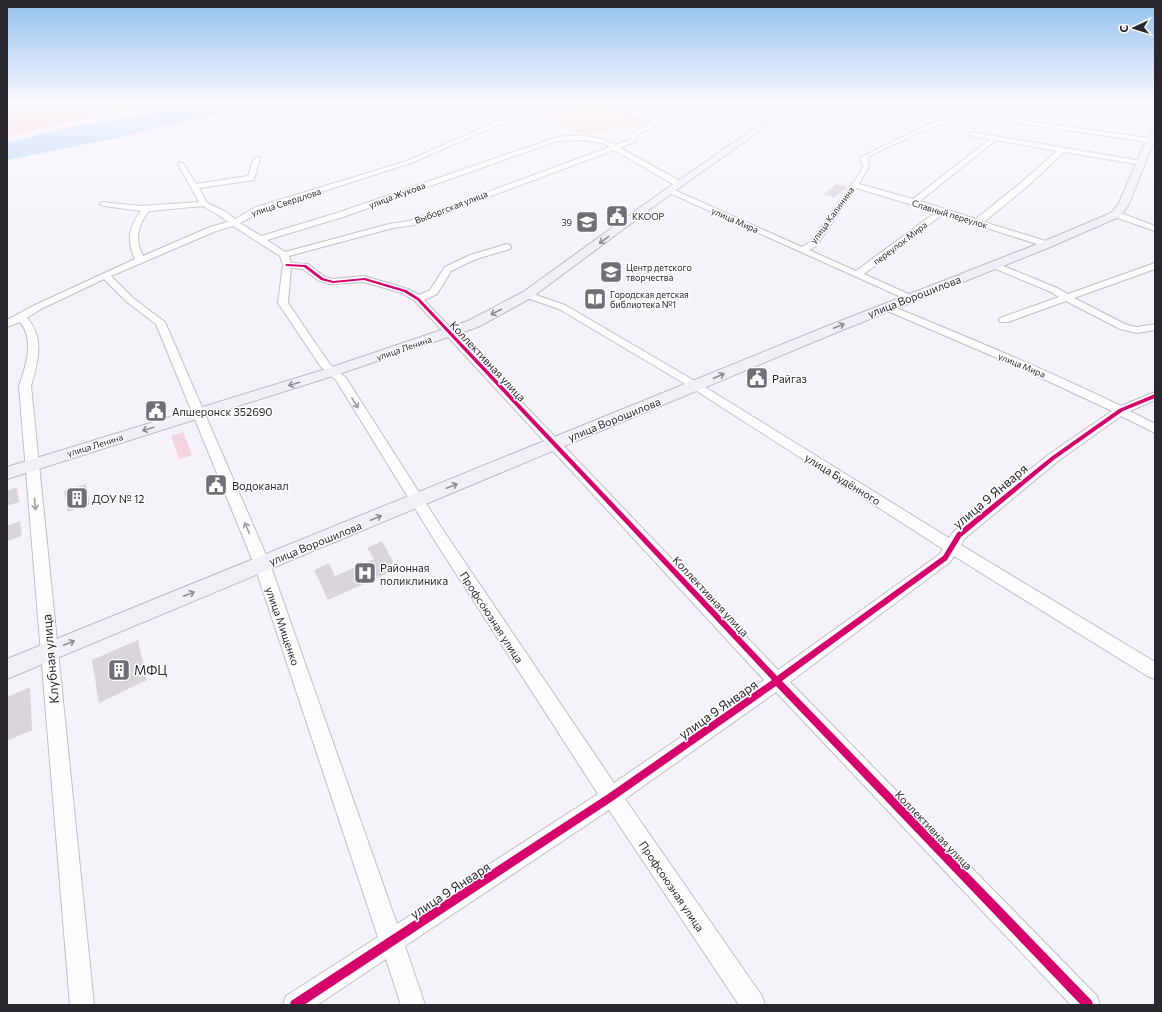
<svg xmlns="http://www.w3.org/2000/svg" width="1162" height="1012" font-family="Commissioner,sans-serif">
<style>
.green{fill:#f3d3dd}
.forest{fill:#f4c8d6}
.water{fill:#aed2fa}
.building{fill:#dad5db}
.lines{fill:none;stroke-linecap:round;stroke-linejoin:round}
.minor-casing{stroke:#c1bec5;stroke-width:2}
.major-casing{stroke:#bbbac8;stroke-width:2}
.minor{fill:#fefdfe;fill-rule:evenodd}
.major{fill:#f0f0f7;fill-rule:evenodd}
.cycleway-casing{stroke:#fff;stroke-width:2}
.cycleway{fill:#d6006c;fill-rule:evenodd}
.oneway{stroke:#8e8c93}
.oneway2{stroke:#9f9da1}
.labels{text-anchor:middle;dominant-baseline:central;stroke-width:3;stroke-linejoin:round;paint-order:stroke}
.far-street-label{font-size:9px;fill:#2b272f;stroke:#fff}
.far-poi-label{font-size:9px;fill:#2b272f;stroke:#fff;text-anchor:start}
.street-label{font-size:11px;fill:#2b272f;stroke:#fff}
.poi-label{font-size:11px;fill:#2b272f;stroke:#fff;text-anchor:start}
.near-street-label{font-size:13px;fill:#2b272f;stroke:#fff}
.near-poi-label{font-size:13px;fill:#2b272f;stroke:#fff;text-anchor:start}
</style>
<rect width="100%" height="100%" fill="#f6f2fa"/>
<path class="green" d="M582,103H608L649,121L585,136L541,113Z
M183,432L192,455L179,459L171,436Z"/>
<path class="forest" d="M7,103H178L85,118L7,136Z"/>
<path class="water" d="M211,103H307L256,108L196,119L131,135L7,160V143L60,129Z"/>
<path class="building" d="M836,184L847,187L835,197L823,195Z
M86,484L90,504L68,512L64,491Z
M17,487L19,502L7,506V491Z
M20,521L22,536L7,541V526Z
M382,541L397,569L328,600L314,570L329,563L335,576L374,559L367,548Z
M138,640L147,680L99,703L92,660Z
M30,687L32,730L7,741V697Z"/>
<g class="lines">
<g class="minor-casing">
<path id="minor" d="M564,103H576L530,114L491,128L411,163L262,211L240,223L261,236L337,213L554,138C573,134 598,135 615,145L630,140L631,133L652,123L610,103C623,103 651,114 659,123L658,124L636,135L635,142L620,148L682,182V186H676L614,150L414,225L393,228L289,256L291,263L308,264L325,277L333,279L364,276L408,289L419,295L430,290L445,267L470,255L507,244L510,245L511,247L510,249L476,259L451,271L437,294L424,300L778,670L940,554L943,549L692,388L559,309L524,297L522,295L524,293H530L565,305L700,384L949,538L954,531L1048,455L1112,411L1018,367L883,309L881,307L883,305H889C967,337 1045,369 1121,406L1155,392V400L1130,411L1155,424V433L1121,416L1058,461L964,539L961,545L1155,662V679L1149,677L954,556L950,562L790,682L1097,996L1100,1005H1071L776,692L625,799L762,996L765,1005H739L609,810L405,946L425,1005H401L386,959L317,1005H283L286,996L378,937L254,564L156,324L127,302L104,279L41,309L27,318C45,338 38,362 31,386L94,1005H70L19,386C26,366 35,340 20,322L7,327V320L35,305L135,259C126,240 129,227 141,211L104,206L100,204L101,202L141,206L199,202L178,164L179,163H183L196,184L248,176L254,158L259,157L260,158L254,180L199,188L207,203L226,212L235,219L256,207L407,161L487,126L526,112ZM581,140L602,143L610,147L409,221L389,224L285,252L267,240L343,217L557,141ZM203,206L220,216L228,222L210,227L143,256C134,239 138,225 149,211ZM233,226L280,256L283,265L278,303L321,367L336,380L435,541L598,794L397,924L270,564L165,322L133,298L111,276L216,231ZM291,268L303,269L319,281L330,284L364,282L402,293L415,301L764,680L614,783L445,533L346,378L329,363L288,303Z
M762,103H774L793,108L790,110Z
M891,103H907L966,112L991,103H1000L973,113L1155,139V143L966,115L934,126L871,155L867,159L869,166L859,184L913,199L990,139L969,135L968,134L971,132L1142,161L1145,163L1142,165L1064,152L1030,184L984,222L1049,242L1050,244L1049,246H1043L943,214L864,274L913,296L915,298L910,301L665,191L669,189H672L802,247L810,242L860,173L863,166L860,158L861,157L930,124L959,114ZM996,140L1057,151L1024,180L976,219L920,201ZM856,188L936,212L856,271L809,250L816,246Z
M1013,103H1027L1108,119L1105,121Z
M1113,103H1128L1155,107V111Z
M1112,212H1118L1155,226V231L1112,216Z
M994,262L1057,288L1068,294L1155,263V269L1074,298L1127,325L1137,327L1155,324V330L1137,333L1120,329L1066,301L1008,322H1000L999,320L1000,318L1059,297L1051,292L991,267L990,265L991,263Z"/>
</g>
<g class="major-casing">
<path id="major" d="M791,103H799L672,193L531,298L478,327L336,375L7,479V467L326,369L468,321L523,292L666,189Z
M1152,131H1155V139L1128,206L1119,217L1048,248L835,333L7,679V659L825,327L1040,243L1111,213L1118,205L1146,140Z"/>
</g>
<use href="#minor" class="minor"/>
<use href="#major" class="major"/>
<g class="cycleway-casing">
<path id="cycleway" d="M286,264L306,265L323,278L333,281L365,278L406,290L419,298L777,676L943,556L957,533L1051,457L1119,409L1155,394V398L1123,411L1055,459L961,537L947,560L782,681L1092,1001L1093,1005H1081L776,686L614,800L304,1005H290L291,1001L608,794L772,680L417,300L404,292L364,280L333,283L321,280L304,267L287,266L285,265Z"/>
</g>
<use href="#cycleway" class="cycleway"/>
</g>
<defs><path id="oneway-shaft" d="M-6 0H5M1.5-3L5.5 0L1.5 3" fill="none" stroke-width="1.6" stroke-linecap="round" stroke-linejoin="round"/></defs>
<g class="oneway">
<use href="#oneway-shaft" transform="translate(604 240) rotate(143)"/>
<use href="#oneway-shaft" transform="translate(496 312) rotate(153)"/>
<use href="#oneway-shaft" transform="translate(839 326) rotate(-22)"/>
<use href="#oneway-shaft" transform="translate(719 376) rotate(-23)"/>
<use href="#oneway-shaft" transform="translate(294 384) rotate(163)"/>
<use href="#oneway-shaft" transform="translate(148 429) rotate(163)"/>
<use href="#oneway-shaft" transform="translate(452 486) rotate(-22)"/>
<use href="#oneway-shaft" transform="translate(376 518) rotate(-23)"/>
<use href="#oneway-shaft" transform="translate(189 594) rotate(-22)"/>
<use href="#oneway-shaft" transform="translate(69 643) rotate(-22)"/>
</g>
<g class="oneway2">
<use href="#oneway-shaft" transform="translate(355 403) rotate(58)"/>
<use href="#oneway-shaft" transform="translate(35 504) rotate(85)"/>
<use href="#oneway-shaft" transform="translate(247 528) rotate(-113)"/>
</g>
<linearGradient id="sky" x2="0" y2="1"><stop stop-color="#91c0ef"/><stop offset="0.42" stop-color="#fbf9fd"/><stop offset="1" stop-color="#fbf9fd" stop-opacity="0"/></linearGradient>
<rect width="1162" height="245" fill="url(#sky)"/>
<defs>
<g id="civic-square" transform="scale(1.15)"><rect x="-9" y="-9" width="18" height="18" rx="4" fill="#726e76" stroke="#fff"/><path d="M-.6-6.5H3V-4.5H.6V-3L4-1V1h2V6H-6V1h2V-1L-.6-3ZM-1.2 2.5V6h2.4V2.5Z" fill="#fff"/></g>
<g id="school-square" transform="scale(1.15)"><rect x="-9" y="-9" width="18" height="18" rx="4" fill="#726e76" stroke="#fff"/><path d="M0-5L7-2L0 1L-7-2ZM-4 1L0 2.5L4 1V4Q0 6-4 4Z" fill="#fff"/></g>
<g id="library-square" transform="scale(1.15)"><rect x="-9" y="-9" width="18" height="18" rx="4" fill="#726e76" stroke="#fff"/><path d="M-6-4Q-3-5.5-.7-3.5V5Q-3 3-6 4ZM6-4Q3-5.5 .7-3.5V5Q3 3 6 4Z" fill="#fff"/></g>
<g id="building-square" transform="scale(1.15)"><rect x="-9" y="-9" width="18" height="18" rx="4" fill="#726e76" stroke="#fff"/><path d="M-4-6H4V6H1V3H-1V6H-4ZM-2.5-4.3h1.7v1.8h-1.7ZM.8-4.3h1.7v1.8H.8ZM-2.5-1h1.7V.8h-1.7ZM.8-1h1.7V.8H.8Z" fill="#fff"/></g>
<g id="hospital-square" transform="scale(1.15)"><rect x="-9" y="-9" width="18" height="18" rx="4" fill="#726e76" stroke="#fff"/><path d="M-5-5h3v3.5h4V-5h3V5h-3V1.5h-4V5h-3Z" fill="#fff"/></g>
</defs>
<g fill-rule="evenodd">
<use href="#civic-square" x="617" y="216"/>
<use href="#school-square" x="587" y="222"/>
<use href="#school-square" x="611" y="272"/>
<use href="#library-square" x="595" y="299"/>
<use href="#civic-square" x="757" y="378"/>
<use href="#civic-square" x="156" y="411"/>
<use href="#civic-square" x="216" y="485"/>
<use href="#building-square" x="77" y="498"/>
<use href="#hospital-square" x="365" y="573"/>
<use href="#building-square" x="119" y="670"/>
</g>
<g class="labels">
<g class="far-street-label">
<text transform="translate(397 195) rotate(-20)">улица Жукова</text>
<text transform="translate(286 202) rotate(-18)">улица Свердлова</text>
<text transform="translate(451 207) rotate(-21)">Выборгская улица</text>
<text transform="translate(950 214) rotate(17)">Славный переулок</text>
<text transform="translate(832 215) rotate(-54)">улица Калинина</text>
<text transform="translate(735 220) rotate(24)">улица Мира</text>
<text transform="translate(900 243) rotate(-37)">переулок Мира</text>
<text transform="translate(404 348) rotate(-19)">улица Ленина</text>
<text transform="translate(1022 365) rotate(23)">улица Мира</text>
<text transform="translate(95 445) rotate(-17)">улица Ленина</text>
</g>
<g class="far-poi-label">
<text x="632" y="216">ККООР</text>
<text x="572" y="222" text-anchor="end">39</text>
<text x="626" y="267">Центр детского<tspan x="626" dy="10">творчества</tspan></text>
<text x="610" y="294">Городская детская<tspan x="610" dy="10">библиотека №1</tspan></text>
</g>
<g class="street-label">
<text transform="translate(914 296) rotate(-21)">улица Ворошилова</text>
<text transform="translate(488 361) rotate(47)">Коллективная улица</text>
<text transform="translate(614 419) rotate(-22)">улица Ворошилова</text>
<text transform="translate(843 479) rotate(32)">улица Будённого</text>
<text transform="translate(315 543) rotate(-22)">улица Ворошилова</text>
<text transform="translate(711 596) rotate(47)">Коллективная улица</text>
<text transform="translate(492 617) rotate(57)">Профсоюзная улица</text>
<text transform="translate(283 626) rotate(71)">улица Мищенко</text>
<text transform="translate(934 830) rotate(46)">Коллективная улица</text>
<text transform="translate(672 886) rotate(56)">Профсоюзная улица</text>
</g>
<g class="poi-label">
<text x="772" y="378">Райгаз</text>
<text x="172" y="411">Апшеронск 352690</text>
<text x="232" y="485">Водоканал</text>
<text x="92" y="498">ДОУ № 12</text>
<text x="380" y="567">Районная<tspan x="380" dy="13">поликлиника</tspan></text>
</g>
<g class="near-street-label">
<text transform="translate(990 496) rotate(-40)">улица 9 Января</text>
<text transform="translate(50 659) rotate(-95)">Клубная улица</text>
<text transform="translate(718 709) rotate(-35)">улица 9 Января</text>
<text transform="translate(450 890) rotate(-33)">улица 9 Января</text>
</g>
<g class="near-poi-label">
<text x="134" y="670">МФЦ</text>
</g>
</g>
<rect width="1162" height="1012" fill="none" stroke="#2b272f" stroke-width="16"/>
<g transform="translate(1134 28) rotate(266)" stroke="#ffffff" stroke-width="3" paint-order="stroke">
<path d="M0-3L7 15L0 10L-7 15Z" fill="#2b272f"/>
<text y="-6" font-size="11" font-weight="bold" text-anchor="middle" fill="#2b272f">С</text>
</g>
</svg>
